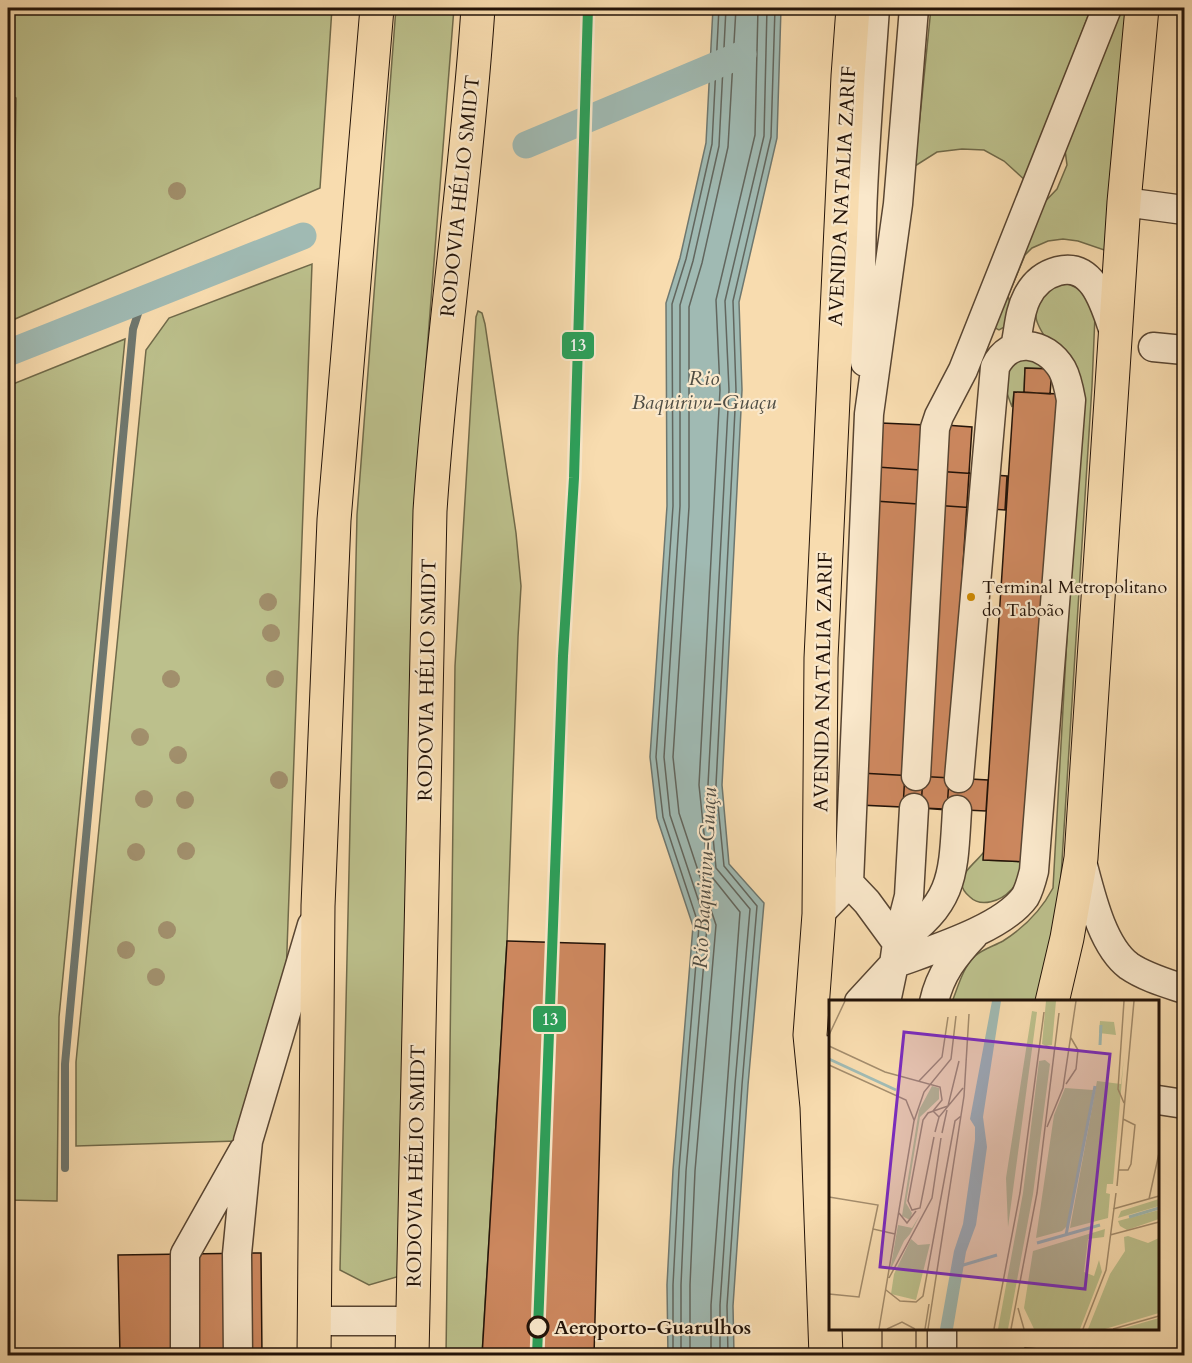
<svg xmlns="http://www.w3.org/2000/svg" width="1192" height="1363" font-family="Cardo,serif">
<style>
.green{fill:#bcc08c;stroke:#706a4a;stroke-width:1.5}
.water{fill:#a0bab3;stroke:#6e776f;stroke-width:1.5}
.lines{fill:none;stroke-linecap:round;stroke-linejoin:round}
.shore{stroke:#62665e;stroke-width:1.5}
.stream{stroke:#6e776f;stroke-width:8}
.canal{stroke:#a0bab3;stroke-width:27}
.building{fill:#cd885f;stroke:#231308;stroke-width:1.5}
.minor-casing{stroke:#584532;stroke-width:31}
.major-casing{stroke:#231308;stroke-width:35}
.minor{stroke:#fae8cb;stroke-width:28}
.major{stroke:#f8dcaf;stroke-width:33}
.rail-1-casing{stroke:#fae8cb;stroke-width:15}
.rail-1{stroke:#2ca05a;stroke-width:10}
.tree{fill:#a18f6c}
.bus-dot{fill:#cd8902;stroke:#fae8cb;stroke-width:2}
.stop-dot{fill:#fae8cb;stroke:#231308;stroke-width:3}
.labels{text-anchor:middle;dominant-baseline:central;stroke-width:4.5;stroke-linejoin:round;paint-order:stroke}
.bus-label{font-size:18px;fill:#231308;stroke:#fae8cb;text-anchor:start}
.street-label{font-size:20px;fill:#231308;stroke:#fae8cb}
.stop-label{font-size:20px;font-weight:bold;fill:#231308;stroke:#fae8cb;text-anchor:start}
.water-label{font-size:21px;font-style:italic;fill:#4f4d44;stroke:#fae8cb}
.inset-river{fill:none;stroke:#a0bab3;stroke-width:3}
.inset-road{fill:none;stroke:#a38c6c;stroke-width:1.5}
.view{fill:#7b2cbf;fill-opacity:0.15;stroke:#7b2cbf;stroke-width:3}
.inset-edge{fill:none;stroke:#231308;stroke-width:3}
.line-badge{stroke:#fae8cb;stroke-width:2}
.badge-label{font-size:16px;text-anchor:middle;font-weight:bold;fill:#fff}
</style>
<rect width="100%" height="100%" fill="#f8dcaf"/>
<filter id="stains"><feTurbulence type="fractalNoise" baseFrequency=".00333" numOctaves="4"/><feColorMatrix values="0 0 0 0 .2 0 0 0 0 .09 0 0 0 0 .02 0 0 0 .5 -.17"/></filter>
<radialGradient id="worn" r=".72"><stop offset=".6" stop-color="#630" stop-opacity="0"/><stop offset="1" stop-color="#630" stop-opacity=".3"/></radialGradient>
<path class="green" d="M8,8H332L320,188L8,322V290L13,289L16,98L8,95Z
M396,8H454L421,427L400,1276L369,1285L340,1270L357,515Z
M931,8H1091L1026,181L1004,161L984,150L962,149L937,152L915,166Z
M1121,8H1129L1113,253L1078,241L1063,239L1048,241L1032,248L1025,255L1008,296L1013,313L1008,325L999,330L993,327L1036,211L1057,189L1067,165L1064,142Z
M312,264L286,977L237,1141L76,1146V1062L146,350L169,318Z
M1068,284L1082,290L1095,315L1092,386L1058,924L1038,1001L952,1002C958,987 963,967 975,956C983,949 994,946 1003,941C1025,927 1041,911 1053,888L1081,386C1071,372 1037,332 1036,317C1035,309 1037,306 1041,300C1048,289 1055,285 1068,284Z
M478,311L482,313L485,324L516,533L521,586L518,637L507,941L482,1355L446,1356L455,666L476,317Z
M125,339L59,1017L57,1201L8,1200V386Z
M1023,354L1052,369L1025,368L1024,392H1014L1012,407C1002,380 999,374 1023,354Z
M984,852V860L1028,862C1023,871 1018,883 1011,890C1001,901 981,908 970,897C965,893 961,888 962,881C964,870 977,861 984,852Z"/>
<path class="water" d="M713,8H781L777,138L739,302L742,390L722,785L729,864L764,903L748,1085L733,1306L734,1355L668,1356L667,1285L673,1170L693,926L657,818L650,757L667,506L666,303L680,258L706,143Z"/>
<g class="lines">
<path class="shore" d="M673,1356V1285L679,1170L699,926L663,817L656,757L673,506L672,304L686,259L712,144L719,8
M681,1356V1285L686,1171L707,926L670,815L664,757L680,506V305L693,261L719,146L726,8
M690,1356V1285L695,1171L716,925L679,813L673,757L689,507V307L702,263L728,147L736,8
M711,1356V1305L740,912L708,872L699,785L720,390L716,300L755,135L758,8
M720,1356V1305L735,1084L750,909L716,868L708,785L729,390L725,301L764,136L767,8
M728,1356L727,1306L742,1085L757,906L724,866L716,785L736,390L733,301L771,137L775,8"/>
<path class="stream" d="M65,1168V1064L133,329L143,298"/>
<path class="canal" d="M526,145L743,54
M8,353L303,236"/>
</g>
<path class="building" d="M1025,368L1052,369L1050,394L1024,392Z
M1014,392L1059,394L1028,862L983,860Z
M881,423L926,425L903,807L859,805Z
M945,425L972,427L947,810L921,808Z
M877,467L1007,476L1005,510L875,501Z
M860,773L988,780L986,811L859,805Z
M507,941L605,944L594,1356H482Z
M261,1253L262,1356H120L118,1255Z
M1025,1348L1055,1350L1054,1356H1025Z
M1025,1348L1055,1350L1054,1356H1025Z"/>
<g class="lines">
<g class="minor-casing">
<path id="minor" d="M1124,202L1184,210
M1015,347C1019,330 1019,312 1027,297C1033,285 1043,275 1058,271C1094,262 1105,306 1114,332
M1153,347L1184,350
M865,362C855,244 867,126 875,8
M916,776L935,428L939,416L963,370L1107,8
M1081,858C1090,891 1101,945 1129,966C1145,977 1166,983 1184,989
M849,883L867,902L897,943
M819,914L849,883L869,414L898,204L914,8
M897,943L909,896L914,808
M859,1002L894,964L897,943C955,902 953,875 957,810
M886,1002L894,964C931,950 1002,929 1025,897C1029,890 1032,879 1034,871L1071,400C1069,389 1067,378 1062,369C1045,341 1010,336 995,367L959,778
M934,1002C940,974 955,955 974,935
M820,1095L830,1050
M1158,1100L1184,1104
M314,1321H412
M185,1356V1254L243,1151
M238,1356L237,1254L248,1141L312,925
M942,1356V1328"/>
</g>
<g class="major-casing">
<path id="major" d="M1052,1002L1067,938L1081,858L1124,202L1142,8
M314,1356L318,906L334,520L377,8
M412,1356L430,511C441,343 467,176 478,8
M826,1356L817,1107L810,1035L819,914L821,658L848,76L853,8
M899,1356V1328"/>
</g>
<use href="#minor" class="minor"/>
<use href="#major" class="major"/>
<g class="rail-1-casing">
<path id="rail-1" d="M537,1356L563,656L574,478L588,8"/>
</g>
<use href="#rail-1" class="rail-1"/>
</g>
<g class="tree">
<circle cx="177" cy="191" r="9"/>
<circle cx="268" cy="602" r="9"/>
<circle cx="271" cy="633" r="9"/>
<circle cx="171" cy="679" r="9"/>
<circle cx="275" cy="679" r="9"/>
<circle cx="140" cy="737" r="9"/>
<circle cx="178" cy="755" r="9"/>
<circle cx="279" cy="780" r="9"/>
<circle cx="144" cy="799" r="9"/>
<circle cx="185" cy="800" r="9"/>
<circle cx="186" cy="851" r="9"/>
<circle cx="136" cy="852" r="9"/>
<circle cx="167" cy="930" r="9"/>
<circle cx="126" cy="950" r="9"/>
<circle cx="156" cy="977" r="9"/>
</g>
<circle class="bus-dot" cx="971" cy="597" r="5"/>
<circle class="stop-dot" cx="538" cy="1327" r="10"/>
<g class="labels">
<g class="bus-label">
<text x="982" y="587">Terminal Metropolitano<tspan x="982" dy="23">do Taboão</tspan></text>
</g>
<g class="street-label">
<text transform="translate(460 196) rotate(-84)">RODOVIA HÉLIO SMIDT</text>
<text transform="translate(842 196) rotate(-87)">AVENIDA NATALIA ZARIF</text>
<text transform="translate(427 680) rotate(-89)">RODOVIA HÉLIO SMIDT</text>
<text transform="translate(823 682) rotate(-89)">AVENIDA NATALIA ZARIF</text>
<text transform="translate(416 1166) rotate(-89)">RODOVIA HÉLIO SMIDT</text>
</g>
<g class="stop-label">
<text x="554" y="1327">Aeroporto-Guarulhos</text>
</g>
<g class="water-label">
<text x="704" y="378">Rio<tspan x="704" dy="24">Baquirivu-Guaçu</tspan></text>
<text transform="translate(705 878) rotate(-87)">Rio Baquirivu-Guaçu</text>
</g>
</g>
<g transform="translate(829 1000)">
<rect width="330" height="330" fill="#f8dcaf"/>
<path d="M217,1H227L223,45L217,46L213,44ZM203,11L208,12L179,227L177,178ZM271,21L285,22L287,35L270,33ZM295,56L284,184H278L277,193L281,194L279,218L241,228L268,81L292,84ZM216,60L221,64L204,194L179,329H169L194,193L210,61ZM103,86L110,88V99L91,117L77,203L83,213L81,220L73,216L75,203L90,110ZM236,88L264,90L263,104L238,226L233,231L207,238L225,115ZM330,199V206L289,218L292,211ZM330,210V219L298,230L291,226L289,221ZM91,215L81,234L75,241L61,271L69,225L83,228ZM276,229L275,237L259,239L255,272L265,276L270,260L273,272L251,329H205L195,308L204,251ZM299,236L319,243L330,238V313L276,329H259L281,274L296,251L295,237ZM82,239L89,245L101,244L87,300L62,294L65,274ZM330,318V329H292Z" fill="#bcc08c"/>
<path d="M163,1H172L154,117L158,147L147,225L137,252L124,329H111L125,251L134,224L146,140V127L141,119Z" fill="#a0bab3"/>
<path class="inset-river" d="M271,45L272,25M0,59L67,90M300,217L330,208M237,235L266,86M208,243L271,225M131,266L168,255"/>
<path class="inset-road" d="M0,35L16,1M0,46L56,72L111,87L113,100L104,111L110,117M0,65L77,100L85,120M90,81L113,57L119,17M237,84L247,69L249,50L242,38M295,103L289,89L295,1M218,127L234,88L247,1M106,132L110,117L134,88M113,133L118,110M105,137L91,208L83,210L79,201L94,120L99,113L119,106L130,61M289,170H299L302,164L306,125L294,119M288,186L305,1M0,197L49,205L44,229L66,234M320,199L330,153M284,209L330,196M70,213L78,223L87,211M281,235L330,222M60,278L103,198L112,138M57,290L71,301L87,302L94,296L126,121L132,116M0,294L30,297L44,229M189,308L195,329M50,329L85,121L95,92L122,59L127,16M58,329L73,322L86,329M96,329L100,304M99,329L135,96L140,14M165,329L191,193L215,12M182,329L208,193L230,13M254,329L277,270L287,193M284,329L330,316"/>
<path class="view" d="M75,32L281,54L256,289L51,267Z"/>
<rect width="330" height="330" class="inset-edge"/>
</g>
<g class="line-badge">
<rect x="561" y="331" width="34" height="29" rx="6" fill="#2ca05a"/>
<rect x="532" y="1005" width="35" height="28" rx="6" fill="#2ca05a"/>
</g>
<g class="badge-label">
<text x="578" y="351">13</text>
<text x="550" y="1025">13</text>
</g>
<rect width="1192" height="1363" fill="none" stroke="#f8dcaf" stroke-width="30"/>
<rect x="9" y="9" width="1174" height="1345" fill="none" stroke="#231308" stroke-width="3"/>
<rect x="15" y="15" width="1162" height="1333" fill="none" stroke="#231308" stroke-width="1.5"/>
<rect width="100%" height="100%" filter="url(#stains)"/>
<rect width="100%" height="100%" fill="url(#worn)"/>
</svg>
